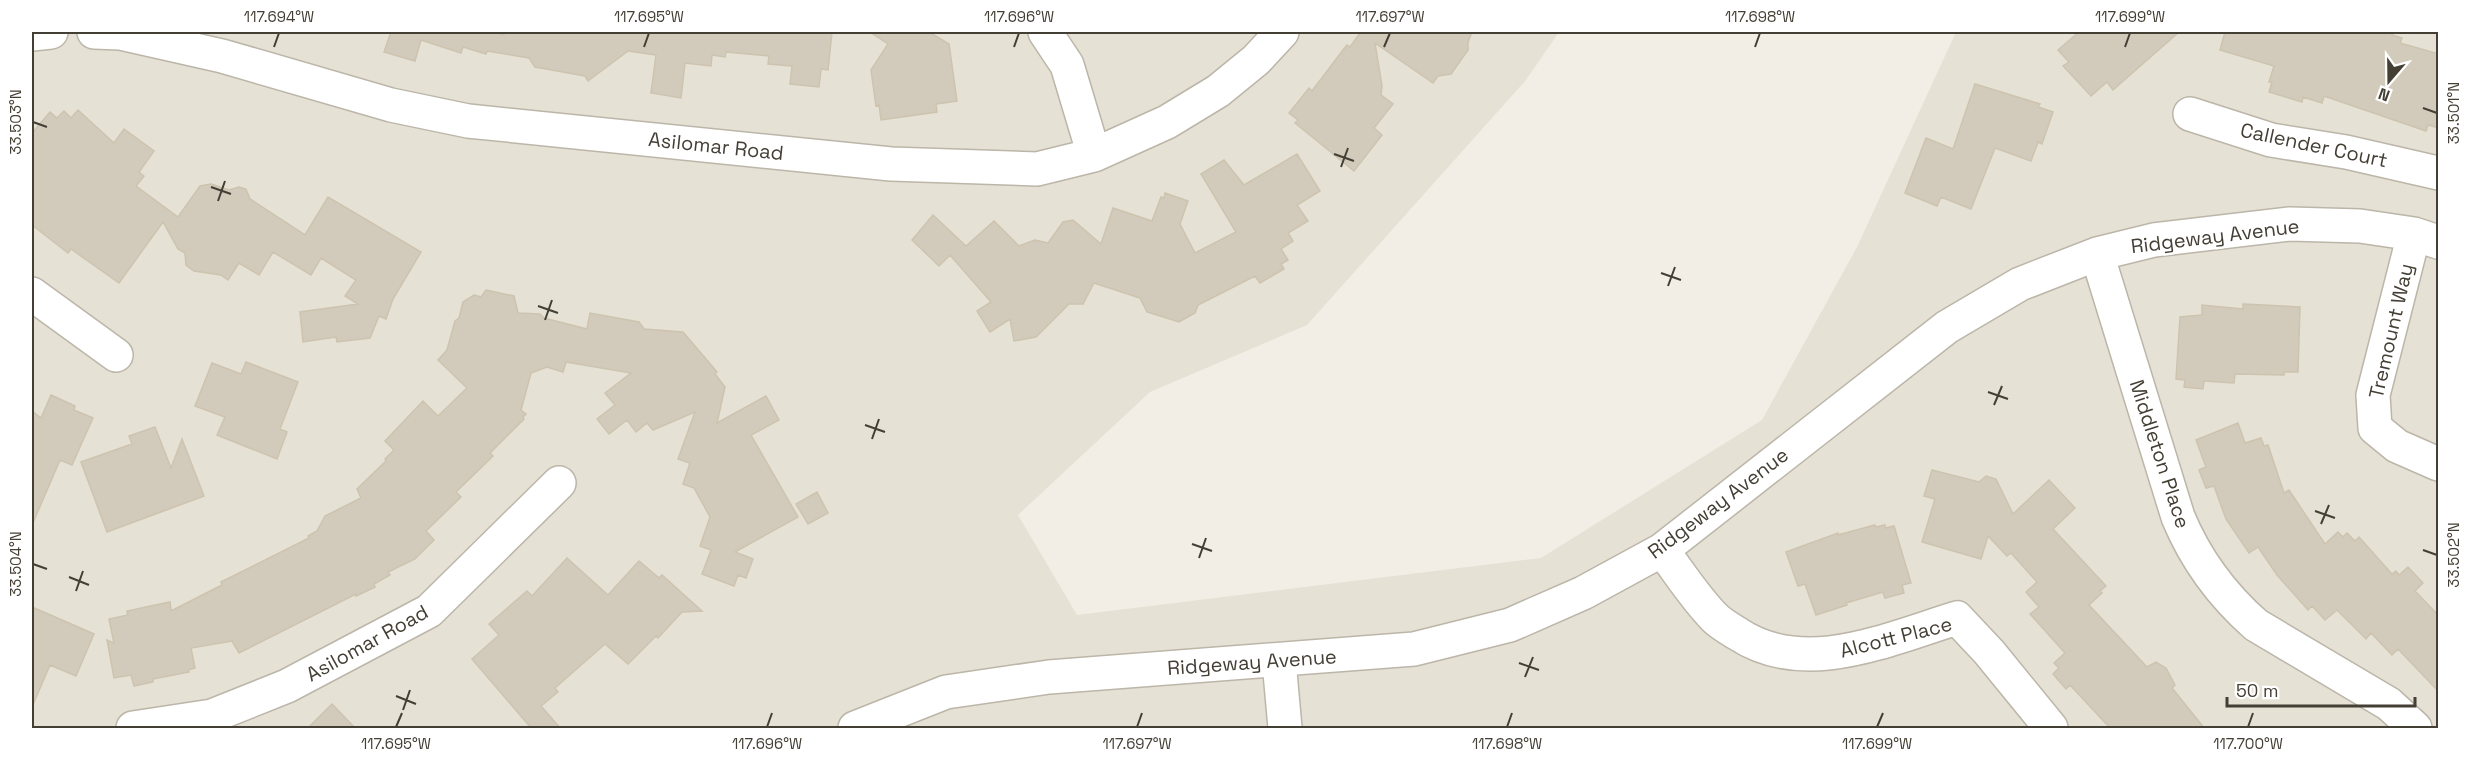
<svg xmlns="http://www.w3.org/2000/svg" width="2470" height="760" font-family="'Space Grotesk',sans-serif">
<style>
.residential{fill:#e5e1d4}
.building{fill:#d2cbbc;stroke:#cdc3af;stroke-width:1.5}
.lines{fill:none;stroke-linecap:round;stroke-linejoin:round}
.minor-casing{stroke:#bcb6a9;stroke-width:36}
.minor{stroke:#fff;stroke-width:33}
.ticks{fill:none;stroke:#443f35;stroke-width:2}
.labels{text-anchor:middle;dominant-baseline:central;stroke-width:5;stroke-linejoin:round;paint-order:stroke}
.street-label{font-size:20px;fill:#443f35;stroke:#fff}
.neatline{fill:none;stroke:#443f35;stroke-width:2}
.ticks-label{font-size:15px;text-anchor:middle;fill:#443f35}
</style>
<rect width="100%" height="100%" fill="#f2eee6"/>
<path class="residential" d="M32,32H1559L1526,80L1307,325L1150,392L1018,515L1077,615L1541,558L1762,420L1857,247L1956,32H2438V728H32Z"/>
<path class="building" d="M391,32H493L504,35L507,32H832L828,70L821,69L819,87L790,84L792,66L768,64L769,56L726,52L725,57L712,55L711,66L685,63L681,98L651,93L656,55L628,51L588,81L585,76L535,67L529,58L487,51L486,54L463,47L461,53L421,40L415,61L384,52Z
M870,32H929L949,44L957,101L936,104L937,112L881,120L879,105L876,106L871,70L888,44Z
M1358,32H1472L1468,42V50L1451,74L1438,76L1433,83L1375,43L1382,86L1381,95L1393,104L1374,128L1382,135L1354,171L1295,123L1298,120L1289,113L1309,88L1312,91L1343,50L1347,45L1350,47L1360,33Z
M2079,32H2179L2113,90L2107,82L2091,96L2063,66L2069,62L2058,50Z
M2225,32H2393L2392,35L2402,38L2400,43L2439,54V128L2428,125L2426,131L2324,96L2322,103L2303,97L2302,102L2269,92L2272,82H2269L2274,66L2220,50Z
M1975,84L2040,104L2038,107L2053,112L2042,144L2038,142L2031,161L1995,148L1971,209L1941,197L1937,206L1905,193L1926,138L1953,149Z
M78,110L114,143L124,129L154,151L139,172L144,176L136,186L178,217L200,186L211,184L229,190L239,187L246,189L250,199L305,235L328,197L421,252L393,299L386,319L379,316L370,338L337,342L336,337L303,342L300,312L358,304L345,296L356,280L321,258L311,275L273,252L259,275L239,263L228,280L221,275L194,271L186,265L185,253L178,249L163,222L119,283L71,249L68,253L32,225V133L50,112L57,118L64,111L71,118Z
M1297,154L1320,191L1297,205L1308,221L1288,233L1293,241L1281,249L1288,260L1281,264L1284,269L1260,283L1255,276L1198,305L1195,313L1179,322L1147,312L1140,298L1094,283L1083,304H1069L1036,337L1014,341L1010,319L990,332L977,311L991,302L950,255L939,266L912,240L933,215L966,246L994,221L1019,246L1035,240L1048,243L1063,222L1073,220L1101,244L1113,208L1152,221L1161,197L1164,198L1165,193L1188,201L1180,224L1195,253L1236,232L1201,174L1224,160L1244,185Z
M486,290L514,296L518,313L540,314L544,318L587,329L590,313L639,322L644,329L683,332L717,372L715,374L725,387L717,423L766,396L779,420L751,435L798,517L735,552L753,559L746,578L738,575L734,586L702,574L711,550L700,546L710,517L694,488L683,484L690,463L678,459L695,412L653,430L647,423L636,432L627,420L609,434L597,419L615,405L605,393L631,373L566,362L563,372L547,367L531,373L521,410L526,414L523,417L524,419L490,453L493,456L456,492L461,497L426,531L434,540L415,559L388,572L390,575L374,584L375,587L356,596V594L239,653L232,641L191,648L195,668L188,670L189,672L153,679V682L134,686L131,675L114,678L107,640L114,643L109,619L128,615L127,611L170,602L171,611L222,585L221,582L309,538L308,536L317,531L325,516L361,498L357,489L386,461L385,459L394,450L385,441L423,401L438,416L467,388L438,360L447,350L455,321L459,318L463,302L474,295L481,297Z
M2243,304L2300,307L2298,372H2284V375L2235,374L2234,383L2204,381L2203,389L2184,387L2185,380L2176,379L2180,317L2202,315V305L2243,309Z
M246,362L298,382L280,429L287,432L277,459L217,435L225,417L195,406L212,363L241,374Z
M51,395L75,406L74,410L93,418L72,465L60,460L32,525V411L41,418Z
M2238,423L2245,443L2261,438L2264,446L2268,445L2284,493L2289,490L2325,544L2338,532L2343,537L2347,533L2355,541L2359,537L2392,574L2396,571L2399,575L2408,567L2423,583L2415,591L2439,616V692L2398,649L2392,655L2371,633L2366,639L2337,610L2325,620L2312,606L2308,610L2277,575L2258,547L2249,553L2226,519L2214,486L2206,488L2199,470L2206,467L2196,440Z
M155,427L171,468L182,439L204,496L107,532L81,462L132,444L129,436Z
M1932,470L1979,482L1986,476L1996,479L2013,514L2049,480L2075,508L2053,529L2106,586L2100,591L2102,593L2089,605L2147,667L2156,662L2166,668L2175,685L2172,688L2205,729H2111L2070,685L2066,689L2053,674L2059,668L2054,663L2065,653L2030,614L2039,607L2026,592L2037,582L2011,553L2007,556L1988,536L1981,559L1922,542L1935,499L1924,496Z
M817,492L828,513L808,524L796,504Z
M1875,525L1876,527L1885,525V528L1894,526L1911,583L1902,585L1904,593L1885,598L1883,592L1846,603L1847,605L1816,615L1805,584L1798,586L1786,552L1838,533V535Z
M567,558L608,595L639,561L659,578L662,575L702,611L682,612L658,638L656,636L628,664L605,644L555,688L558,692L541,706L561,729H532L472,659L499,635L489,624L527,591L532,596Z
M32,607L94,634L76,676L50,665L32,707Z
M332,704L356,729H307Z"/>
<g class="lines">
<g class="minor-casing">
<path id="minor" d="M94,32L120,33L222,56L391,105L468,121L891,164L1037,169L1094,155L1167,122L1218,91L1256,60L1282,32
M1045,32L1067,65L1094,155
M32,34L51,32
M2190,114L2271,140L2346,152L2438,173
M2414,234L2373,395L2375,428L2397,446L2438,464
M2097,254L2178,517C2195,558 2223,596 2256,625L2389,704L2415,728
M32,294L116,355
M1662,550C1679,572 1695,598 1715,618C1721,624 1730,629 1738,634C1805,678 1888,639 1957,618L1989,652L2051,728
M1279,661L1285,728
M133,728L212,716L287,686L429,611L559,483
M855,728L946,692L1049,677L1414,649L1510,625L1583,593L1662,550L1947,327L2020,284L2097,254L2154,240L2290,224L2360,226L2414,234L2438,242"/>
</g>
<use href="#minor" class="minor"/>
</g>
<path class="ticks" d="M274,47L279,33M644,47L649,33M1014,47L1019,33M1384,47L1390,33M1755,47L1760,33M2125,47L2130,33M2423,108L2437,113M33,122L47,127M1334,154L1354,161M1341,167L1348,148M211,187L231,194M218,201L225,181M1661,273L1681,280M1668,286L1675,267M538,306L558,313M545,320L552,300M1988,392L2008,399M1994,405L2002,386M865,425L885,432M872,439L879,419M2315,511L2335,518M2321,524L2329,505M1192,544L1212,551M2423,550L2437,555M1199,558L1206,538M33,564L47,569M69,577L89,585M76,591L83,571M1519,663L1539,670M1525,677L1533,657M396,696L416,704M403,710L410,690M396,727L402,713M767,727L772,713M1137,727L1142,713M1507,727L1512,713M1877,727L1883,713M2248,727L2253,713"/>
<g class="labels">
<g class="street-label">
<text transform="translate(2314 145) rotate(12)">Callender Court</text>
<text transform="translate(716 146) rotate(6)">Asilomar Road</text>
<text transform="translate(2215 236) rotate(-7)">Ridgeway Avenue</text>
<text transform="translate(2391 331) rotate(-77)">Tremount Way</text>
<text transform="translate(2160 454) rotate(72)">Middleton Place</text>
<text transform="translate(1718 503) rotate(-37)">Ridgeway Avenue</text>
<text transform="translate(1896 637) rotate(-14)">Alcott Place</text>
<text transform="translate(367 643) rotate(-29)">Asilomar Road</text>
<text transform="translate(1252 662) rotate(-4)">Ridgeway Avenue</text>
</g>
</g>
<rect width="2470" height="760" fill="none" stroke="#ffffff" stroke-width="66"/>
<g transform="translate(2389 81) rotate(200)" stroke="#ffffff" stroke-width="4.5" paint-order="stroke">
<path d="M0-4.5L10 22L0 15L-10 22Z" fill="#443f35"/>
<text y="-9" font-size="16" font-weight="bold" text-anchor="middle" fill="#443f35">N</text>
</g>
<path d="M2227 697v9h188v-9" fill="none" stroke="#443f35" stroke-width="3"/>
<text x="2236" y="697" font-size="18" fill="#443f35" stroke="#ffffff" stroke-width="4.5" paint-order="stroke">50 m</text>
<rect x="33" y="33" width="2404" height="694" class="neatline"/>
<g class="ticks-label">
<text x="279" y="22">117.694°W</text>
<text x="649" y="22">117.695°W</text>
<text x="1019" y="22">117.696°W</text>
<text x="1390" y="22">117.697°W</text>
<text x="1760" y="22">117.698°W</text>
<text x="2130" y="22">117.699°W</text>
<text transform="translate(2454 113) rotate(-90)" y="5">33.501°N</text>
<text transform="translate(16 122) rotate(-90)" y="5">33.503°N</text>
<text transform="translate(2454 555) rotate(-90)" y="5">33.502°N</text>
<text transform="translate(16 564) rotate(-90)" y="5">33.504°N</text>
<text x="396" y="749">117.695°W</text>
<text x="767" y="749">117.696°W</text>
<text x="1137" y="749">117.697°W</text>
<text x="1507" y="749">117.698°W</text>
<text x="1877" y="749">117.699°W</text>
<text x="2248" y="749">117.700°W</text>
</g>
</svg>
